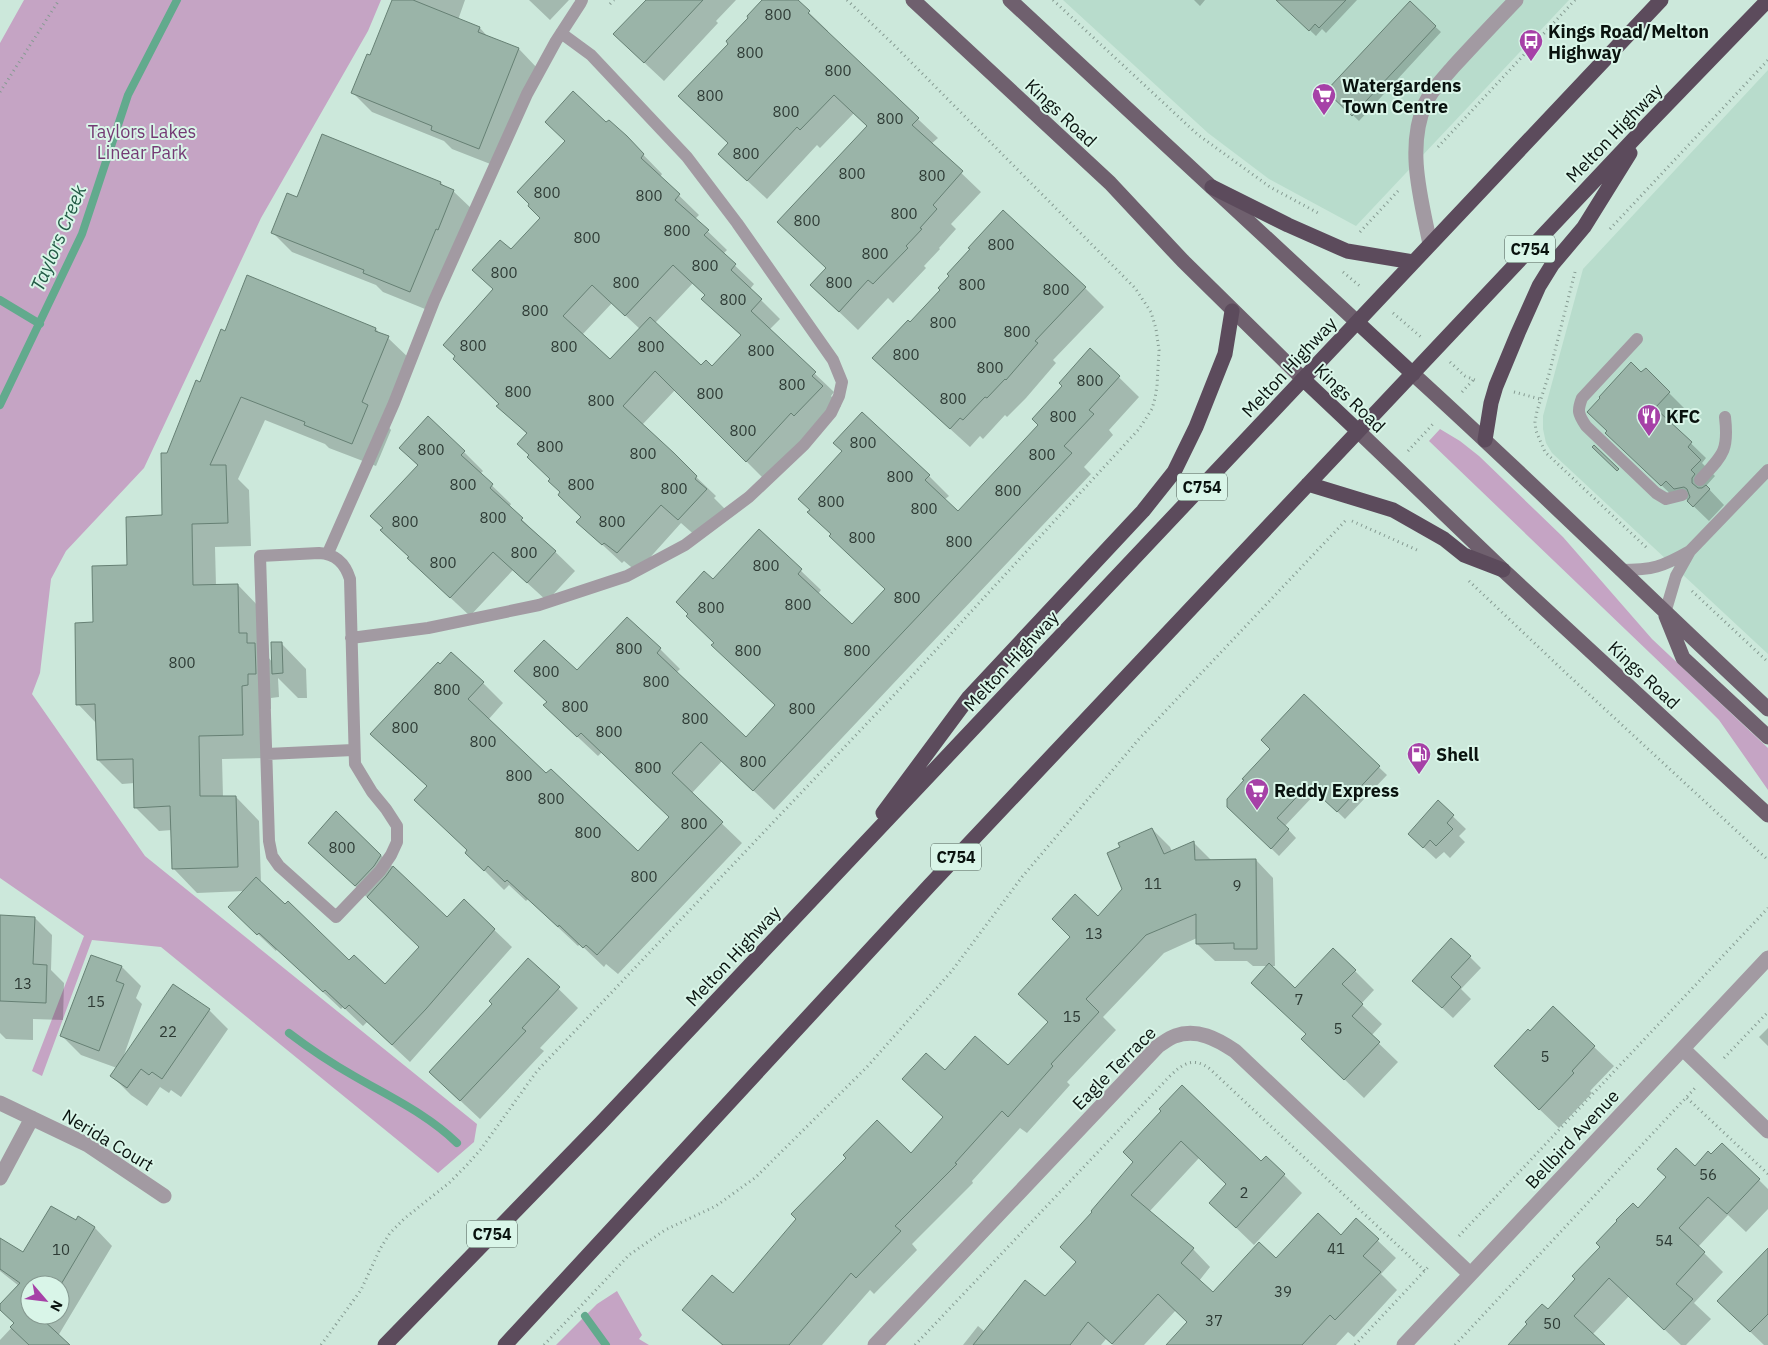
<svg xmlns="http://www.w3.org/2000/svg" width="1768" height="1345" font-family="'IBM Plex Sans',sans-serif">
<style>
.built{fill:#b8dccc}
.green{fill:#c5a4c4}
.shadow{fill:#0003;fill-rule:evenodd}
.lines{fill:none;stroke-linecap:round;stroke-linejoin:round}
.stream{stroke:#62aa8d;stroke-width:8}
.building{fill:#9ab4a8;stroke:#668074;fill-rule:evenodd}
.path{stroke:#859a91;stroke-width:3;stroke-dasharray:1 4;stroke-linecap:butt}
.lane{stroke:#a29aa2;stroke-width:12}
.street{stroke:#a29aa2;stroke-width:15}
.primary{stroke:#6f606e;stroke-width:15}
.highway{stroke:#5c4b5c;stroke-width:15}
.labels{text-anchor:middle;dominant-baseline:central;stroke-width:4;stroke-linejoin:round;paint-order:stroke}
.number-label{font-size:15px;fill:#2d3a34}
.shield{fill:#d9f5e8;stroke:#47564f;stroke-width:1}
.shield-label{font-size:16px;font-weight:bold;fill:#09120e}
.poi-label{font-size:18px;font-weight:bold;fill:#09120e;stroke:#d9f5e8;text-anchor:start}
.street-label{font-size:18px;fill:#09120e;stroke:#d9f5e8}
.park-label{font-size:18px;fill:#743a74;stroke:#d9f5e8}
.water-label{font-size:19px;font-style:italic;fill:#225b46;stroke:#d9f5e8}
</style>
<rect width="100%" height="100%" fill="#cce8db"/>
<path class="built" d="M1063,0H1569L1356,226L1269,179L1208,133Z
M1768,70V654L1552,453L1546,443L1543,429V416L1583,269Z"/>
<path class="green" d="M24,0H381L368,31L261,218L144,468L66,551L51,579L40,673L32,694L145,856L477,1124L474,1142L438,1173L161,947L92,940L42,1076L32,1071L84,936L0,878V43Z
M1440,429L1460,441L1479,456L1563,537L1652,639L1768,748V790L1719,720L1699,700L1429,441Z
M617,1291L642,1335L639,1339L649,1345H556L597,1304Z"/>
<path class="shadow" d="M394,0H465L458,20L480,28L488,37L519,49L538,69L498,167L452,149L444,141L372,112L353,93L370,57Z
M529,0H569L550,20Z
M647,0H736L716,21L718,23L664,81L634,53Z
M764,0H796L828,31L827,33L938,138L931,144L981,192L951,224L956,229L939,248L940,249L924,266L926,268L893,303L888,298L858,330L811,285L827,268L868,127L854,113L820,148L817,145L767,199L739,173L729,144L730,44Z
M1194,0H1205L1200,6Z
M1278,0H1357L1326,33L1322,29L1316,36Z
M1410,3L1441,32L1359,121L1328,91Z
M606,124L626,137L662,174L660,177L699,215L695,219L727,250L723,254L754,284L750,289L780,319L769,330L834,392L831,396L841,406L766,481L675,390L642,425L716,496L714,498L725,509L698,538L681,523L637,572L624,561L622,563L578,522L582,518L551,480L527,434L498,406L500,404L494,290L511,251L541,218ZM693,283L706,295L722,318L742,336L712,367H702L655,323ZM612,303L640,329L610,361L582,335Z
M323,136L441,183L446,188L453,191L473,210L430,311L383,292L376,285L292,252L273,233L298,199Z
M1085,288L1104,307L1053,360L1056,363L1026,398L1007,417L1005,415L983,439L980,436L970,447L893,377L910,324Z
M376,329L381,335L388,338L412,361L386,424L391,430L376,466L329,448L325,444L265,420L238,479L249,490L251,546L215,547L216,586L238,585L261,609L263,651L273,663L281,643L306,669L307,698H298L278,678L279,697L271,698V709H265L266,758L222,759L223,797H236L259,821L261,883L350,962L385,986L420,947L322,855L337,813L447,919L464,901L512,947L410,1062L367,1022L363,1026L343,1007L341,1009L277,949L276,951L247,924L245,891L197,893L174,869L172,830L159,831L135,807V783L122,784L98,760L97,724L78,704L94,624L128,566L163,517L168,454L225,332Z
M1091,350L1139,397L1109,430L1113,435L1084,467L1091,474L774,810L722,761L691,794L742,843L618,974L606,964L604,967L580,944L578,946L528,899L526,901L509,885L504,890L467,853L468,851L428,787L392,754L483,683L503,703L488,720L546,775L638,853L671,818L602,752L598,756L565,725L577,672L660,649L680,669L676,673L746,738L776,706L715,643L713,580L759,531L821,590L818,594L852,626L886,590L851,556L929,476L949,496L944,500L958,513L1040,425L1064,386Z
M1646,370L1684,408L1670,423L1706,458L1702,463L1715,476L1706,486L1724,505L1709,521L1682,495L1677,500L1622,448L1641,374Z
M400,447L464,452L483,471L480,474L511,504L509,507L575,571L547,601L513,570L470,616L428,577L410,557L418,466Z
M1304,696L1387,775L1345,819L1317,792L1285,826L1296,838L1279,856L1237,815L1272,749Z
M1438,802L1466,829L1459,836L1465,842L1450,858L1444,852L1436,859L1422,846Z
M1152,829L1170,847L1172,852L1194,843L1211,860H1256L1273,878L1275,966H1270L1295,990L1355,971L1374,990L1361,1004L1382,1024L1371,1036L1398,1062L1364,1098L1322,1058L1268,966H1253L1247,961H1215L1197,944V938L1164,953L1103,1017L1116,1030L1067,1082L1070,1085L1027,1133L1020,1128L972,1181L973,1183L912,1244L917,1250L874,1294L870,1290L822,1345H722L702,1328L684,1310L733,1295L911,1155L944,1117L945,1072L1008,1067L1049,1022L1098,918L1124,889L1121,848Z
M0,916L35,918L52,935L51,970L64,983L63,1020L33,1019V1040L6,1039L0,1033Z
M92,956L122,967L141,986L136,998L142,1004L123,1058L209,1010L228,1029L181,1097L171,1090L169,1093L160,1087L147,1106L131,1095L112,1076L117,1068L81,1055L62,1036Z
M1470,957L1481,968L1461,989L1471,999L1453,1018L1425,992Z
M528,959L578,1008L540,1048L544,1051L480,1119L450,1091L494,1004Z
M1553,1008L1614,1066L1590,1091L1592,1093L1559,1128L1514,1085L1530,1033Z
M1768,1028V1046L1759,1037Z
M1163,1111L1261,1163L1266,1157L1302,1193L1254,1245L1228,1220V1184L1199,1158L1149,1212L1193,1249L1210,1267L1199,1281L1213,1294L1276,1260L1341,1237L1356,1220L1396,1258L1381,1274L1397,1290L1354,1337L1348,1332L1336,1345H1171L1189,1322L1176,1310L1144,1345H1113L1106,1339L1101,1345H963L978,1326L985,1332L1045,1298L1077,1263L1094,1212L1134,1162Z
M1695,1167L1759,1180L1768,1189V1209L1746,1232L1728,1215L1698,1247L1723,1272L1694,1303L1711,1319L1686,1345H1681L1629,1296L1592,1335L1603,1345H1510L1548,1311L1638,1210Z
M78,1218L95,1228L112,1246L58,1336L68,1345H0V1340L15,1324L0,1309V1306L19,1286L0,1271V1250L24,1253L76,1222ZM30,1285H60V1315H30Z
M1768,1250V1345H1764L1738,1320Z"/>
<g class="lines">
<path class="stream" d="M0,300L40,324
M0,405L82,234L128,95L177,0
M289,1033C310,1049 331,1063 354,1076C390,1097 427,1114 457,1143
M585,1316L606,1345"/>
</g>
<path class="building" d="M392,0H413L480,27L478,32L519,48L479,149L431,130L432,126L351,93L367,54L370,55Z
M646,0H703L644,63L613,34Z
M762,0H798L810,11L808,13L919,118L912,125L963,171L933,205L937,209L920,228L922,229L906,246L908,248L873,284L868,280L839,312L810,285L826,268L777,222L867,126L834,95L800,130L797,127L747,181L718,154L728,143L678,96L728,44L726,41L748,18L747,16Z
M1276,0H1346L1319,28L1315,24L1309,31Z
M1410,1L1436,26L1352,116L1326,91Z
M573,91L606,122L609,120L627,136L644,154L641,158L680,194L675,200L709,230L704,235L736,264L731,270L762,299L751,311L816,372L812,376L823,386L794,416L791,413L746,462L655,371L623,406L674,453L697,476L695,479L707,489L678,520L661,505L617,553L604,543L602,545L576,522L581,517L558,495L560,492L548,481L550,479L527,457L529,455L517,444L527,433L496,406L499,404L453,359L455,356L443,345L493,289L472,270L500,240L511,249L540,218L528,206L529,204L517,192L565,141L545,122ZM673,265L705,295L701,299L741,335L712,366L706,360L701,365L650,317L610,359L563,316L592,285L625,316Z
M322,134L441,182L440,184L454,190L438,230L436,229L410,292L363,273L364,270L271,233L287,193L297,197Z
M1003,210L1086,287L1035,341L1038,343L1006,380L1005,379L987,398L985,397L963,420L960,418L950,429L872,358L908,320L910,322L940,290L938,288L949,276L947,274L970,249L968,248Z
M247,275L376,328L375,331L389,336L362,402L368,405L352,444L304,425L305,422L241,397L210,465H226L228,523L192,524L193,585L238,584L239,633H247V643H255L256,674H248V685L242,686L243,735L199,736L200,796H236L238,867L172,869L170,806L134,808L133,759L97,760L95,704L76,705L75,623L93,622L92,566L127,565L126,517L162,515L161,453H167L196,380L200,382L221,329L225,331Z
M1090,348L1120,376L1089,410L1094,414L1064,446L1072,453L753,791L701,742L672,773L723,822L597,955L586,945L583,948L559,925L558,927L507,880L505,882L488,866L484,871L465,853L467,850L414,800L427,786L370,734L438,662L440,664L451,652L484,682L468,699L546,773L551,769L638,851L669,817L581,733L577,737L543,705L547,702L514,671L544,640L577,670L627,617L661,648L657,653L746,737L775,705L711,645L714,643L686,616L688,614L676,602L704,571L713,579L759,529L802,569L798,574L852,624L885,589L829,536L831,534L807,512L810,510L798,499L842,451L833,443L862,412L930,475L925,480L958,511L1038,425L1032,419L1062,386L1059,383Z
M1631,362L1641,372L1646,368L1670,392L1655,408L1692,442L1688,447L1701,460L1691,470L1695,474L1692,478V483L1698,488H1702L1706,485L1710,489L1693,507L1687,501L1690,497L1687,489L1684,487L1674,489L1666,481L1661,486L1605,433L1607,431L1587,412L1600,398L1599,397Z
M428,416L465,451L461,455L493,484L490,488L523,518L521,520L556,551L527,583L493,552L450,598L407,558L409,557L380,530L383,528L370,516L418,465L399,448Z
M1594,445L1619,469L1617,471L1592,447Z
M271,642H282L283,673L272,674Z
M1304,694L1380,766L1337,812L1308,785L1277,818L1289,829L1271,849L1227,807V799L1244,780L1242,779L1270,749L1261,740Z
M1438,800L1454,815L1447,823L1453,829L1436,846L1430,840L1423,848L1408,834Z
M336,811L381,855L374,866L355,886L308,843Z
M1152,828L1164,854L1194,841L1195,860L1256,859L1257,949H1234V943L1196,944V914L1146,935L1086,999L1099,1012L1051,1064L1053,1066L1008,1117L1002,1111L955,1163L957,1164L895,1226L901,1231L856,1278L851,1273L789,1345H723L682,1310L712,1275L733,1293L796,1219L791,1214L846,1158L843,1155L877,1120L911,1153L943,1117L902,1079L926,1053L945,1070L975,1036L1008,1065L1048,1022L1018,994L1070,937L1052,919L1075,894L1098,916L1122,889L1107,853L1120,847L1118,843Z
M393,866L447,917L464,899L495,929L426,1009L392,1045L349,1005L345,1009L325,990L323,992L259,933L257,935L228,907L256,877L285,904L288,901L349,960L354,955L385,984L419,947L367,897L386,876Z
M0,915L35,917L33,964L47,965L46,1003L0,1001Z
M1451,938L1471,956L1451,977L1461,987L1442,1008L1412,981Z
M1333,948L1356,970L1342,984L1363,1004L1352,1016L1380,1042L1344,1080L1301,1039L1306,1034L1251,983L1269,963L1295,988Z
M91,955L122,966L116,981L124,984L99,1051L60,1036Z
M528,958L560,987L522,1028L526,1031L460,1101L429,1072L492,1004L489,1001Z
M173,984L210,1009L162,1079L152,1072L149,1075L141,1069L127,1088L110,1076Z
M1553,1006L1595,1046L1572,1071L1574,1073L1539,1110L1494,1066L1528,1029L1530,1031Z
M1182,1085L1261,1161L1266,1156L1285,1174L1236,1228L1209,1203L1226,1184L1181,1141L1131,1195L1194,1248L1181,1263L1213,1292L1259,1242L1276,1258L1318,1213L1341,1235L1356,1218L1379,1239L1363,1256L1381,1272L1335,1320L1330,1315L1302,1345H1166L1187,1322L1158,1294L1112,1344L1088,1322L1070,1345H973L1025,1280L1045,1296L1076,1262L1060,1247L1092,1212L1091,1211L1133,1162L1123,1152L1161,1111L1159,1109Z
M1722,1143L1760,1179L1727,1214L1708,1197L1679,1228L1705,1252L1676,1284L1693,1299L1664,1330L1609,1278L1574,1316L1605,1345H1508L1527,1324L1525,1322L1542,1304L1548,1309L1575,1279L1572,1276L1600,1247L1596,1243L1617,1221L1616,1220L1633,1203L1638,1208L1666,1177L1657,1169L1676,1148L1695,1166L1708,1151L1711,1154Z
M51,1206L76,1220L78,1216L95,1227L60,1286L30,1285V1315H42L41,1318L70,1345H29L10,1327L14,1323L0,1310V1304L20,1283L0,1269V1238L23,1252Z
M1768,1248V1314L1750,1332L1717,1301Z"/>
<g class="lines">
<path class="path" d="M1053,0L1197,134L1270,187L1320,214
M610,4L614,0
M0,92L59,0
M1438,147L1575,0
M1610,229L1768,60
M1360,232L1398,191
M1343,272L1361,287
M1575,272L1549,374L1537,411L1535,422L1536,431L1545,452L1648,549
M1393,313L1421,337
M1450,362L1465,376L1475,380
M1462,392L1474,379
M1514,392L1540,399
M1408,451L1434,423
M1352,521L1417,550
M1469,581L1567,674L1768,860
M1692,591L1768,662
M1724,1058L1768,1012
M1687,1098L1768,1174
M1459,1236L1768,908
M321,1345L361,1290L380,1249L390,1233L405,1218L449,1183L466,1166L481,1149L537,1071L912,676L1139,429L1152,409L1155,398L1157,386L1159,350L1156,329L1151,312L1135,288L894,45L847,0
M544,1345L629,1255L665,1230L716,1206L756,1177L867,1067L951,972L1022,877L1139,739L1347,519
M915,1345L1169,1077C1182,1064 1193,1056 1210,1069L1425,1271
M1355,1345L1430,1265
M1455,1345L1695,1088"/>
<path class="lane" d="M1637,339L1582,398C1577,411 1578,414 1586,426L1656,493L1666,499L1682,495
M1700,480C1723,455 1729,451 1725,417
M319,553C336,554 345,563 350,579L355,764L372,792L386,809L397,826V842L391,855L380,871L336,917L279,866L272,856L269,841L260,556Z
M328,553L394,403L434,301L527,94L556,41L580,4L582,0
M1620,570C1653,570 1662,567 1690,551
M1665,613L1676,576L1690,551L1768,470
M351,638L428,628L539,605L627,576L685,545L749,497L804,445L831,413L839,396L842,382L833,360L737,223L687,157L591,55L561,33
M267,754L353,750"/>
<path class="street" d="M1430,244C1421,199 1406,148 1425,104C1431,90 1443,79 1453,67C1474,44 1495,22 1516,0
M1683,1049L1768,1131
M0,1103L88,1145L164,1196
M0,1178L32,1118
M875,1345L1158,1046C1163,1043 1169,1038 1175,1036C1197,1028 1217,1039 1235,1051L1470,1274
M1404,1345L1768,958"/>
<path class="primary" d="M913,0L1110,183L1183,261L1303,379
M1010,0L1357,322
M1413,374C1533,483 1649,598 1768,709
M1358,431L1503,570L1768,815
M1666,616L1683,658L1768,737"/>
<path class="highway" d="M1212,187L1288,225L1347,251L1413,262
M1357,322L1413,374
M1303,379L1358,431
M1485,440L1491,403L1496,386L1518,333L1539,286L1552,265L1584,227L1630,153
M1308,484L1393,510L1444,539L1464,555L1503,570
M883,813L969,697L1143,511L1174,472L1196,427L1225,354L1232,311
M385,1345L600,1124L1661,0
M505,1345L929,886L1648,124L1768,0"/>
</g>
<defs>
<g id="bus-pin" transform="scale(1.25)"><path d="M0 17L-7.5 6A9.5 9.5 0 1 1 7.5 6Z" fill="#a641a7" stroke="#d9f5e8"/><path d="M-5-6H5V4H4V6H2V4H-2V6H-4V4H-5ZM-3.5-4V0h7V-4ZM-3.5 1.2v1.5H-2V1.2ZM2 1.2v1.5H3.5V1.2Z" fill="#fff"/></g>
<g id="supermarket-pin" transform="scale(1.25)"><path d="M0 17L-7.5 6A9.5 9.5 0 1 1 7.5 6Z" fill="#a641a7" stroke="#d9f5e8"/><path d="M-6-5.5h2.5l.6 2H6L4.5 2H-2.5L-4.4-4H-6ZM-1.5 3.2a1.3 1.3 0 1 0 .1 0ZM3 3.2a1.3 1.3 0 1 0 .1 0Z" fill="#fff"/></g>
<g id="restaurant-pin" transform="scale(1.25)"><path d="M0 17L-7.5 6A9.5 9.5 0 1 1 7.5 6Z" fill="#a641a7" stroke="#d9f5e8"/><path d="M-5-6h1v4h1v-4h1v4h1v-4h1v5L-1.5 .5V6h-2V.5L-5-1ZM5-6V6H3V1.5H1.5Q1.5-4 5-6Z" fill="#fff"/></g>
<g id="fuel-pin" transform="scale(1.25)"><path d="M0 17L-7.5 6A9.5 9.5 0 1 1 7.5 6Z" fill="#a641a7" stroke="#d9f5e8"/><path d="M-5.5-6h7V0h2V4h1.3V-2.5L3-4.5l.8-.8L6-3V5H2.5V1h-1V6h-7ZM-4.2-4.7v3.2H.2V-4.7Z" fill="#fff"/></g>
</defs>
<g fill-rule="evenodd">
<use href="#bus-pin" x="1531" y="41"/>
<use href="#supermarket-pin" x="1324" y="95"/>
<use href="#restaurant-pin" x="1649" y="416"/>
<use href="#fuel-pin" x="1419" y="754"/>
<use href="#supermarket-pin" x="1257" y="790"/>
</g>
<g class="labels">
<g class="number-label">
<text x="778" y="14">800</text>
<text x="750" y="52">800</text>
<text x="838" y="70">800</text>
<text x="710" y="95">800</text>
<text x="786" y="111">800</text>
<text x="890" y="118">800</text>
<text x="746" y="153">800</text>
<text x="852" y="173">800</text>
<text x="932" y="175">800</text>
<text x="547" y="192">800</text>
<text x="649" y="195">800</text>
<text x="904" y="213">800</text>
<text x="807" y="220">800</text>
<text x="677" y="230">800</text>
<text x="587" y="237">800</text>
<text x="1001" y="244">800</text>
<text x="875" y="253">800</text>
<text x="705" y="265">800</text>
<text x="504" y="272">800</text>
<text x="626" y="282">800</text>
<text x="839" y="282">800</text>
<text x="972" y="284">800</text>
<text x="1056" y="289">800</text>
<text x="733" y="299">800</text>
<text x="535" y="310">800</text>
<text x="943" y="322">800</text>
<text x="1017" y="331">800</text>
<text x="473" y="345">800</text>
<text x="564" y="346">800</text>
<text x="651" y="346">800</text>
<text x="761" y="350">800</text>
<text x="906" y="354">800</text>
<text x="990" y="367">800</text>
<text x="1090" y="380">800</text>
<text x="792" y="384">800</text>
<text x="518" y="391">800</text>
<text x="710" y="393">800</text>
<text x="953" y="398">800</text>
<text x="601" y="400">800</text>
<text x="1063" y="416">800</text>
<text x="743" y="430">800</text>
<text x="863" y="442">800</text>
<text x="550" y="446">800</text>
<text x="431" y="449">800</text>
<text x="643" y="453">800</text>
<text x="1042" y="454">800</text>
<text x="900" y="476">800</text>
<text x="463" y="484">800</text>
<text x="581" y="484">800</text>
<text x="674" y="488">800</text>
<text x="1008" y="490">800</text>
<text x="831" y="501">800</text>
<text x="924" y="508">800</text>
<text x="493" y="517">800</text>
<text x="405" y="521">800</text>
<text x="612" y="521">800</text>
<text x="862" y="537">800</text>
<text x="959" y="541">800</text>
<text x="524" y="552">800</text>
<text x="443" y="562">800</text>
<text x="766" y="565">800</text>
<text x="907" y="597">800</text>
<text x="798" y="604">800</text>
<text x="711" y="607">800</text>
<text x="629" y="648">800</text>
<text x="748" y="650">800</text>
<text x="857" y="650">800</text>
<text x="182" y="662">800</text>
<text x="546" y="671">800</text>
<text x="656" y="681">800</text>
<text x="447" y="689">800</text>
<text x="575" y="706">800</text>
<text x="802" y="708">800</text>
<text x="695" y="718">800</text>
<text x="405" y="727">800</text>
<text x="609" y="731">800</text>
<text x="483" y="741">800</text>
<text x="753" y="761">800</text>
<text x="648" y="767">800</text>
<text x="519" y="775">800</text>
<text x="551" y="798">800</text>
<text x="694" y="823">800</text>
<text x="588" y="832">800</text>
<text x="342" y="847">800</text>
<text x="644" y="876">800</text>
<text x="1153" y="883">11</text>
<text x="1237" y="885">9</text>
<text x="1094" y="933">13</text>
<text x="23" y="983">13</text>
<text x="1299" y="999">7</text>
<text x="96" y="1001">15</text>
<text x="1072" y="1016">15</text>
<text x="1338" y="1028">5</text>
<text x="168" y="1031">22</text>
<text x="1545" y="1056">5</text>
<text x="1708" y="1174">56</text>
<text x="1244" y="1192">2</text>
<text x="1664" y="1240">54</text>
<text x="1336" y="1248">41</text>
<text x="61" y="1249">10</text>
<text x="1283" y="1291">39</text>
<text x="1214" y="1320">37</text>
<text x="1552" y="1323">50</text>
</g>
<g class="shield">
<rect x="1505" y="235.5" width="50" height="27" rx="4"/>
<rect x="1177" y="473.5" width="50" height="27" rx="4"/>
<rect x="931" y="843.5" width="50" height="27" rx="4"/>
<rect x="467" y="1220.5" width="50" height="27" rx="4"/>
</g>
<g class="shield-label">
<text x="1530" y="249">C754</text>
<text x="1202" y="487">C754</text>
<text x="956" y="857">C754</text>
<text x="492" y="1234">C754</text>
</g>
<g class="poi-label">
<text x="1548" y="31">Kings Road/Melton<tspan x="1548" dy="21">Highway</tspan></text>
<text x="1342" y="85">Watergardens<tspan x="1342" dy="21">Town Centre</tspan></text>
<text x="1666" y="416">KFC</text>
<text x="1436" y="754">Shell</text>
<text x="1274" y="790">Reddy Express</text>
</g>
<g class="street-label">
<text transform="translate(1061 113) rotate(43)">Kings Road</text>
<text transform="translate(1614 133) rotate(-46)">Melton Highway</text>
<text transform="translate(1289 367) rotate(-47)">Melton Highway</text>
<text transform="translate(1350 398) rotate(44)">Kings Road</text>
<text transform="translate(1011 661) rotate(-47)">Melton Highway</text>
<text transform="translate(1644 675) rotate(43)">Kings Road</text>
<text transform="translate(733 956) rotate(-47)">Melton Highway</text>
<text transform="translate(1114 1068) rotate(-45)">Eagle Terrace</text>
<text transform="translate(1572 1139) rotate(-47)">Bellbird Avenue</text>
<text transform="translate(108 1140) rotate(31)">Nerida Court</text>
</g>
<g class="park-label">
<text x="142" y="131">Taylors Lakes<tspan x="142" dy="21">Linear Park</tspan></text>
</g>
<g class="water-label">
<text transform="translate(58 238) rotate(-67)">Taylors Creek</text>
</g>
</g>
<g transform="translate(45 1300) rotate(118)"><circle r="24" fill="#d9f5e8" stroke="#869a91"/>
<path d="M0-4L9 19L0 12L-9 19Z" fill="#a641a7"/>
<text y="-8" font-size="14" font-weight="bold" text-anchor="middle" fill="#09120e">N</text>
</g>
</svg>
